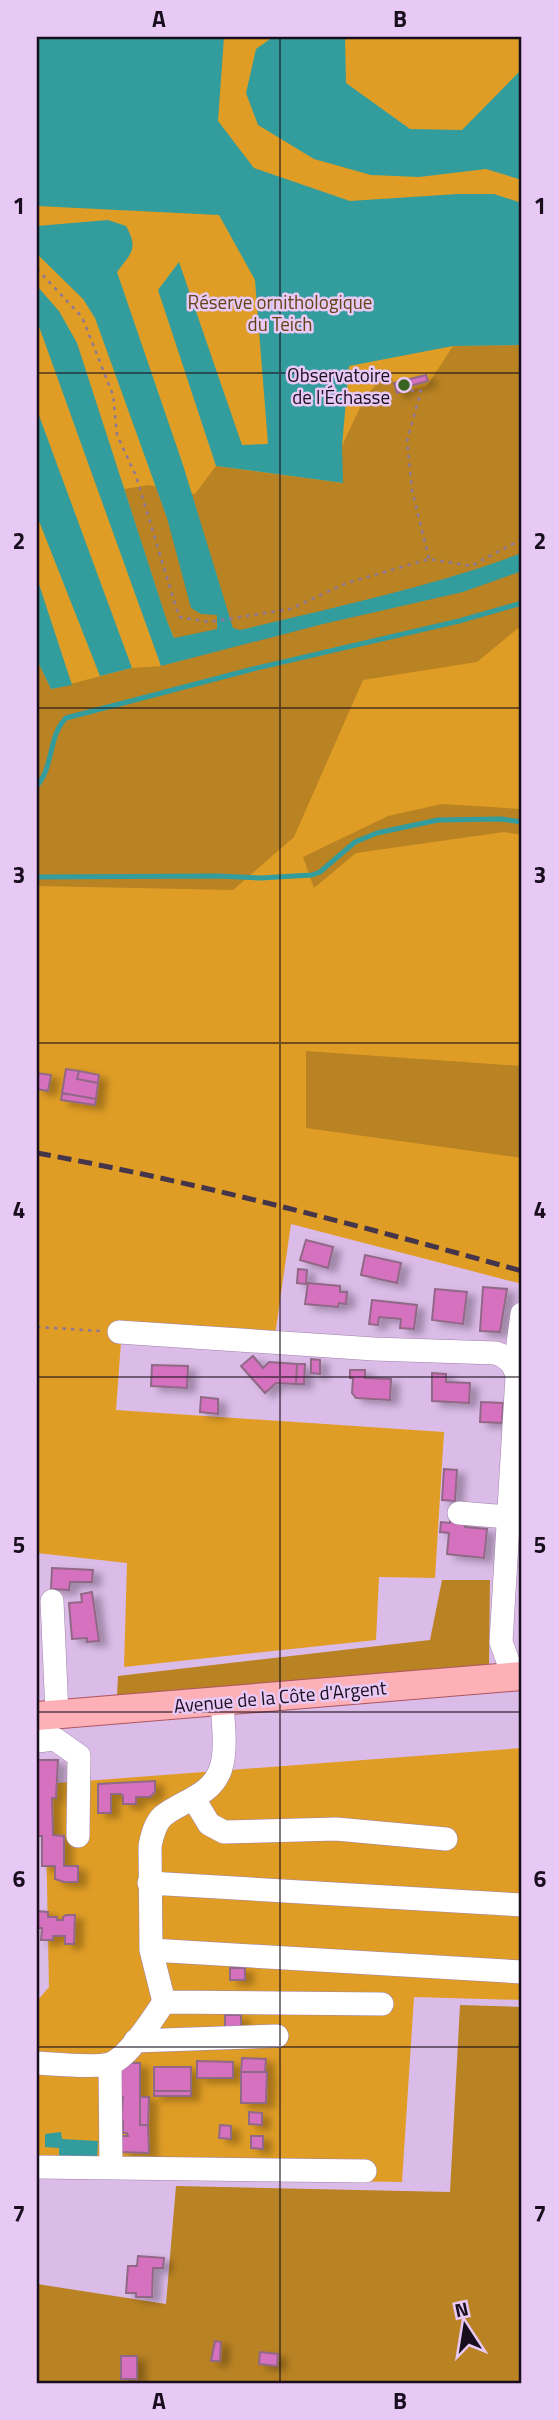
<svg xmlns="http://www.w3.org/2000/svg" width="559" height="2420" font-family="'Titillium Web',sans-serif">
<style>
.green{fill:#df9d25}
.forest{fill:#b98223}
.water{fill:#339c9d}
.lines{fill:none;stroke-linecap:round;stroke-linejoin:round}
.stream{stroke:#339c9d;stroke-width:5}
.building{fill:#d571be;stroke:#926887;stroke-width:2;filter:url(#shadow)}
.minor-casing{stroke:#9f81aa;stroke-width:24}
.major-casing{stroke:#ac5561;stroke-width:30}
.path{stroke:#8e7797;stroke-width:2.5;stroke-dasharray:3.5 5;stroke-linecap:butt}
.minor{stroke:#fff;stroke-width:23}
.major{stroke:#fdb0b6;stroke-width:28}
.rail{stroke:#45354b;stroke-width:5;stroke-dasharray:14 7;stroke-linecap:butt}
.grid{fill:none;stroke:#190e1d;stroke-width:2;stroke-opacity:0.55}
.poi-dot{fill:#386321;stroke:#e8c8f5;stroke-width:2.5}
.labels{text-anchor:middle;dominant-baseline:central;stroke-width:5;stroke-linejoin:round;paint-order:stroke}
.park-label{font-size:19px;fill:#624515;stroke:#e8c8f5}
.poi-label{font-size:19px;fill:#190e1d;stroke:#e8c8f5;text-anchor:end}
.street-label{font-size:19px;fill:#190e1d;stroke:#e8c8f5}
.neatline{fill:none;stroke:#190e1d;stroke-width:2.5}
.grid-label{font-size:23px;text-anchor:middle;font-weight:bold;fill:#190e1d}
</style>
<defs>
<filter id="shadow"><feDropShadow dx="8" dy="4.5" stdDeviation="3.5" flood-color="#0004"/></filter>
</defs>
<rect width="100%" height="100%" fill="#dbbbe7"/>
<path class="green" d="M37,37H522V1284L291,1224L273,1349L121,1342L116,1410L444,1432L435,1578L379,1577L376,1640L124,1667L127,1563L37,1553Z
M522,1748V2000L414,1997L402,2182L37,2176V2001L49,1987L45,1784Z"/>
<path class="forest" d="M522,345V625L477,662L363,680L294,837L233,890L37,886V660L51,689L132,668L161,666L184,660L167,621L124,489L149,485L195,494L216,466L342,483V446L364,399L389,369L397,394L427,386L453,346Z
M442,804L522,809V835L504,832L356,853L314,888L303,857L388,816Z
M306,1051L522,1066V1158L306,1128Z
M442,1580H490L489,1665L117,1696L118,1676L430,1640Z
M460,2005L522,2007V2383H37V2284L166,2304L176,2186L450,2192Z"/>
<path class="water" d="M37,37H224L218,121L254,168L350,201L458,194H494L522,203V345L453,346L349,366L342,446L343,483L216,466L158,290L179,262L242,445L268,444L255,280L219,215L37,206Z
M273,37H345L346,83L410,129L462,130L522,69V180L486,169L419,177L371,175L314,159L258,125L246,93L256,49Z
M108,220L126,226C139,249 131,253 117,272L183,465L233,628L240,630C335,607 431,587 522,553V571L463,592L323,624L161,666L37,321V286L59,311L77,343L167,621L174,638L217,629V615L201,614L191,608L167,518L95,318L83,299L37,254V226Z
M37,410L132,668L100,676L37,516Z
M37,578L72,685L51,689L37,660Z
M61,2132L62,2139L98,2141L97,2158L59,2157V2148L45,2147V2134Z"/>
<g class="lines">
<path class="stream" d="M37,786C54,766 48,736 66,718L253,669L459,621L522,603
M37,877L218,876L260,878L312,875L320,872L355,842L377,833L438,820L501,819L522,822"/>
</g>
<path class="building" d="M426,375L428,381L402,388L403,391L397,393L394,383Z
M66,1069L79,1071L77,1079L98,1083L96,1099L62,1093Z
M79,1071L99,1075L98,1083L77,1079Z
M37,1073L51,1075L48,1091L37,1089Z
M62,1093L96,1099L95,1105L61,1100Z
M306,1240L333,1247L328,1268L300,1260Z
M365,1255L401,1263L397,1283L361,1275Z
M298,1269L307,1270L306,1284L297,1283Z
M308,1283L340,1286V1292H347L346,1304L339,1303L338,1307L305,1304Z
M483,1287L507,1289L500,1332L480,1331Z
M435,1289L467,1292L463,1324L432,1320Z
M372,1300L417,1305L414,1329L400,1328L401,1319L379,1317L378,1325L369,1324Z
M253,1356L263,1368L269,1362L297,1364L296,1384L276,1383L265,1393L241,1366Z
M311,1359L320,1360V1374L311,1373Z
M297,1364H305L304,1384H296Z
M152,1365L188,1366L187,1388L151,1386Z
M350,1370H365V1378L391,1379L390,1400L356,1398L352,1393L353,1378H350Z
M432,1373L446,1374V1382L470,1383L469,1403L432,1401Z
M201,1397L218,1399V1414L200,1412Z
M481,1402L503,1403L502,1423L480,1422Z
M444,1469L457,1470L455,1501L442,1500Z
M451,1513L466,1515L465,1527L487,1529L484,1558L447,1554L449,1533L440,1532L441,1522L450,1523Z
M52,1568L93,1570L92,1582H70L69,1590L51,1589Z
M92,1592L99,1641L87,1642V1638L72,1639L69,1603L82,1602L81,1594Z
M37,1760H58L56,1798H52L53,1835L64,1836V1866H78V1882H64L55,1879V1866H42V1836H37Z
M155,1781V1792L150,1797H136V1804H123V1796L121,1794H111V1813H98V1784Z
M37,1910V1911L48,1912V1917H57V1920H63V1917L66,1915H75L74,1944H65V1936H53V1940H41L42,1928H37Z
M230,1968H245V1980H230Z
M225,2015H241V2027H225Z
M242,2058L266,2059L265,2072H241Z
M197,2061L233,2062V2078H197Z
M125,2063H140V2125H148L149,2153L121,2152L120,2136H128L127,2133H123V2121L121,2122L123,2097H120V2066Z
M154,2067H191V2091H154Z
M241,2072H267L266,2103H241Z
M154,2091H191V2096H154Z
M140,2097H149L148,2125H140Z
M249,2112L262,2113V2125L249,2124Z
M220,2125L231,2126V2139L219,2138Z
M251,2136H263V2149L251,2148Z
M138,2256L164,2258L163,2268H153L152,2297H136V2293H126L128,2266H137Z
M215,2341L221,2342L220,2361H211Z
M260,2352L278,2354L277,2366L259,2364Z
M121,2356H137V2379H121Z"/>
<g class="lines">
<g class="minor-casing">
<path id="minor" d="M119,1332L374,1349L496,1353C508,1357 514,1364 517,1376L501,1642L509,1664V1677
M515,1367L522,1314
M459,1513L508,1517
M52,1601L57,1714
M37,1741L55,1739L79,1756L78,1836
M194,1799L209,1824L224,1832L336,1829L446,1839
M149,1883L522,1905
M151,1950L522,1972
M164,2002L382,2004
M135,2041L277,2036
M37,2063C54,2064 95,2068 109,2064C128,2059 153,2018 164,2002L151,1950L150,1846C152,1836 155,1823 163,1816C183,1800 212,1796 221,1768C227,1748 223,1723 222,1702
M110,2064L111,2168
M37,2167L365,2171"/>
</g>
<g class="major-casing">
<path id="major" d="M37,1716L522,1676"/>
</g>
<path class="path" d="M37,269L82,317L113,395L117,435L136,476L179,617L209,622L290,609L347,583L429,559L471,566L522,539
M402,390L421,391L407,441L412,490L429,559
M37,1327L100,1331"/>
<use href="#minor" class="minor"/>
<use href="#major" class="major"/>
<path class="rail" d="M37,1153C201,1183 361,1226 522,1271"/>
</g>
<path class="grid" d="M280,37V2383M37,373H522M37,708H522M37,1043H522M37,1377H522M37,1712H522M37,2047H522"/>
<circle class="poi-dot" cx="404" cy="385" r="7"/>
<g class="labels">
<g class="park-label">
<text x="280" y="301">Réserve ornithologique<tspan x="280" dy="22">du Teich</tspan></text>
</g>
<g class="poi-label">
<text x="390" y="374">Observatoire<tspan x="390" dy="22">de l'Échasse</tspan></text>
</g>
<g class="street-label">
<text transform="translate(280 1696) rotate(-5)">Avenue de la Côte d'Argent</text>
</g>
</g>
<rect width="559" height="2420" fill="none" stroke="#e8c8f5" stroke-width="77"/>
<g transform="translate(465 2326) rotate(348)" stroke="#e8c8f5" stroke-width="5" paint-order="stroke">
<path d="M0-5L12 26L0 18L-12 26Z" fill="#190e1d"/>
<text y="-10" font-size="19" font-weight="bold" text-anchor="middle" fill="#190e1d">N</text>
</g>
<rect x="38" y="38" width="482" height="2344" class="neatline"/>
<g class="grid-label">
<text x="159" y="27">A</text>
<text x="400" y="27">B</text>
<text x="19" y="214">1</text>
<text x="540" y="214">1</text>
<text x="19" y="549">2</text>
<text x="540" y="549">2</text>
<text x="19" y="883">3</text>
<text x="540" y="883">3</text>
<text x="19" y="1218">4</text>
<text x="540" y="1218">4</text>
<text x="19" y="1553">5</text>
<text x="540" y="1553">5</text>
<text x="19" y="1887">6</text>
<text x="540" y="1887">6</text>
<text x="19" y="2222">7</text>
<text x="540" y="2222">7</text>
<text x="159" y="2409">A</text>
<text x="400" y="2409">B</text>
</g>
</svg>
